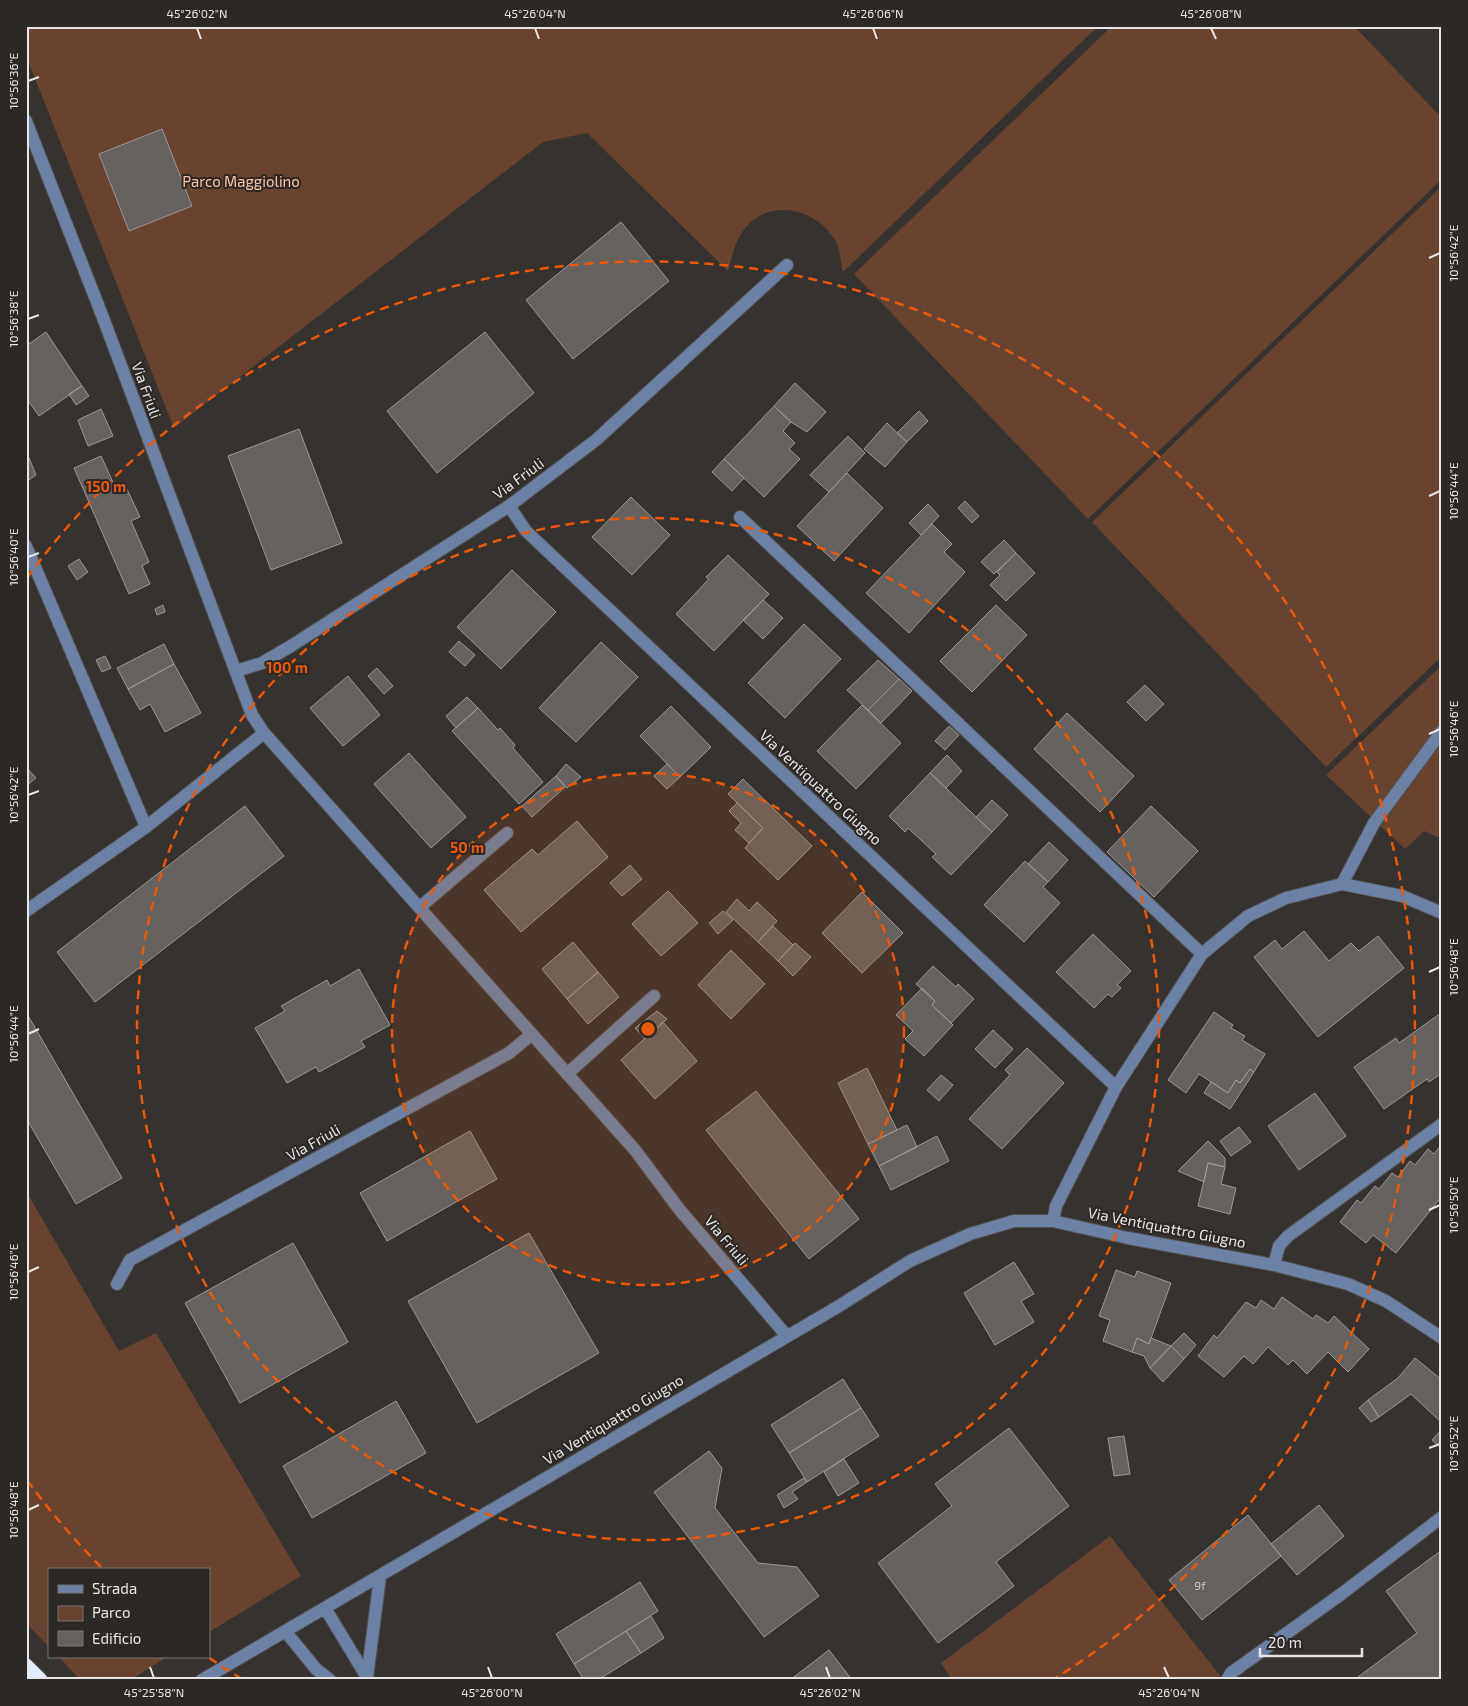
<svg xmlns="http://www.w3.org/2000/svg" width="1468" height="1706" font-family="'Exo 2',sans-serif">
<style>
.green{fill:#684430}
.building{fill:#64615f;stroke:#9c9896}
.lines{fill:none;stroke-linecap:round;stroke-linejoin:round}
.minor-casing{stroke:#524f4d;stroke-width:14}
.highway-casing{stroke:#524f4d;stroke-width:17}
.minor{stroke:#6c81a3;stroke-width:12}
.highway{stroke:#e2edfd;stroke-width:15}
.ticks{fill:none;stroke:#e9e7e6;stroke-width:2}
.ring{fill:none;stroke:#e8590c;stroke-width:2.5;stroke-dasharray:9 6}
.labels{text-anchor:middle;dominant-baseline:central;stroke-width:4;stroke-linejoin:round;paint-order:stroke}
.number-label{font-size:12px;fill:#c8c6c4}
.park-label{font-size:15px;fill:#fdc4a6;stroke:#2b2826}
.street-label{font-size:15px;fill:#e9e7e6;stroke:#2b2826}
.centre{fill:#e8590c;stroke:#2b2826;stroke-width:2.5}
.ring-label{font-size:15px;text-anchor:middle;font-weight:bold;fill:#e8590c;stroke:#2b2826;stroke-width:4;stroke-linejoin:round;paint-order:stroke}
.neatline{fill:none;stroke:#e9e7e6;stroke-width:2}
.ticks-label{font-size:12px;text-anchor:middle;fill:#e9e7e6}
</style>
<rect width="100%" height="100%" fill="#353230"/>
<path class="green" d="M26,26H1098L843,272C841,263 840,251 836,242C818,209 771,197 745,228C735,241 732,256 728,271L587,133L543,142L174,428L26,56Z
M1112,26H1354L1442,118V179L1088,519L854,274Z
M1442,186V656L1326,767L1092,522Z
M1442,665V839L1424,831L1405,849L1326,775Z
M26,1191L119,1351L156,1333L301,1576L209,1632V1570H49V1647L26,1623Z
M1110,1536L1221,1677L1220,1680H952L941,1663Z
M59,1657H167L130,1680H80Z"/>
<path class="building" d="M162,129L192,206L129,231L99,154Z
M621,222L669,281L573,359L526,300Z
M46,332L82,386L39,416L26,398V346Z
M485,332L534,393L437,473L387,411Z
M795,383L826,412L807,432L791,422L774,406Z
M82,386L89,396L76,405L69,394Z
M774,406L791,422L783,431L795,443L789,449L800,459L764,497L724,459Z
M101,409L113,436L88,446L78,420Z
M919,411L928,421L907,442L897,433Z
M887,423L907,442L885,467L864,449Z
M299,429L342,543L271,570L228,456Z
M848,436L865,453L829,492L810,475Z
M27,453L36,475L26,482V453Z
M101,456L117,491L126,487L140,517L131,521L149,562L142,566L150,584L129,594L74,468Z
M724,459L744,478L732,491L712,472Z
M847,473L883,508L834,561L797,526Z
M631,497L670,535L632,575L592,537Z
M965,501L979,516L972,523L958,508Z
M928,504L939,516L921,535L909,523Z
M932,524L952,544L944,552L965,572L909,633L866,593Z
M1004,540L1016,553L994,574L981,562Z
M1016,553L1035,573L1006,601L990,585L1000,575L997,572Z
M728,555L769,594L714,651L676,614L709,579L706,577Z
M79,559L88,572L77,580L68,566Z
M512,570L556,612L501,669L457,627Z
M763,600L783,618L763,639L743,620Z
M163,605L165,612L157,615L155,609Z
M996,605L1027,635L972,692L940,661Z
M804,624L841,659L785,718L748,683Z
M459,641L475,655L465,666L449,652Z
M601,642L638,677L576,742L539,708Z
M164,644L174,664L128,689L117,668Z
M105,656L111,668L102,672L96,660Z
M878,660L899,679L868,710L847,690Z
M174,664L201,713L165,732L150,704L140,710L128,689Z
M377,668L393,686L384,694L368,676Z
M348,676L380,715L343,746L310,708Z
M899,679L912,691L881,723L868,710Z
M1145,685L1164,704L1146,721L1127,702Z
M467,697L478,708L456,728L446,716Z
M862,705L901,743L856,789L817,751Z
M671,706L711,747L680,777L640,736Z
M478,708L498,730L500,728L515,745L513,748L543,782L519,804L452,731Z
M1067,713L1134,776L1100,812L1034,749Z
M949,726L959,735L945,750L935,741Z
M409,753L466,817L431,848L374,784Z
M947,755L962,771L946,788L930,773Z
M566,764L581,777L567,788L556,776Z
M667,764L680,777L667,789L654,776Z
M26,767L36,778L26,786Z
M930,773L992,832L951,875L932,857L936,854L908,828L905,832L889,816Z
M556,776L565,787L532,817L522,806Z
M743,779L812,846L778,880L745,848L763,828L728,794Z
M992,800L1008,815L992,832L976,817Z
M737,803L763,828L749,843L735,830L741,823L729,811Z
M245,806L284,856L95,1002L57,952Z
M1151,806L1198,851L1154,897L1107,852Z
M577,821L608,857L521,932L484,890L532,849L538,855Z
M1049,842L1068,860L1048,882L1028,864Z
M1025,861L1048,882L1043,887L1060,903L1024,942L984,905Z
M630,865L642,879L622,896L610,883Z
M668,891L698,923L661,956L632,924Z
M862,892L903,933L862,973L822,933Z
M737,899L749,911L757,902L777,921L758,942L726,912Z
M723,911L733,920L718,934L709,923Z
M773,926L793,945L778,961L758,942Z
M1304,931L1329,961L1351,943L1359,951L1378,936L1404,968L1318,1037L1254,957L1275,940L1282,949Z
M1093,934L1131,971L1117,985L1121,988L1112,997L1108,994L1094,1008L1056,972Z
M573,942L598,972L567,999L542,969Z
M795,943L811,957L793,976L778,961Z
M731,950L765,984L731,1019L698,985Z
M933,966L956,987L958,984L974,999L951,1023L932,1005L935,1001L916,984Z
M359,969L390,1025L361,1041L365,1047L319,1072L316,1067L287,1083L255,1028L285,1011L281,1006L327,980L330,986Z
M598,972L619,997L588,1024L567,999Z
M922,988L935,1001L932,1005L953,1025L924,1056L905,1039L913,1031L896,1015Z
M657,1011L667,1019L645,1039L635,1028Z
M26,1012L122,1178L76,1204L26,1118Z
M1214,1012L1233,1025L1231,1028L1245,1036L1242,1040L1265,1054L1254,1072L1250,1069L1240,1083L1236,1080L1228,1093L1199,1074L1186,1093L1168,1080Z
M1441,1013L1442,1073L1429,1082L1427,1079L1384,1109L1354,1067L1396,1038L1399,1043Z
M663,1022L697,1061L655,1099L621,1060Z
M993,1030L1013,1049L995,1068L975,1049Z
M1027,1048L1064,1083L1002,1149L969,1119L1010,1075L1005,1070Z
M867,1068L897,1130L868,1144L838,1083Z
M1250,1069L1254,1072L1230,1109L1204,1093L1211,1082L1228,1093L1236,1080L1240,1083Z
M941,1075L953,1085L939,1101L927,1090Z
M756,1091L859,1219L809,1259L706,1130Z
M1315,1093L1346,1136L1299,1170L1268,1126Z
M907,1125L917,1147L879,1166L868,1144Z
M1239,1127L1251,1142L1231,1156L1220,1141Z
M470,1131L497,1179L387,1241L360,1193Z
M937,1136L949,1161L891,1190L879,1166Z
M1208,1141L1225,1158V1167L1208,1163L1204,1182L1178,1171Z
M1442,1144V1196L1396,1253L1373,1235L1366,1243L1340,1222L1357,1200L1361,1203L1375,1186L1379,1189L1392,1173L1398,1177L1410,1161L1415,1165L1428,1149L1434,1154Z
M1208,1163L1225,1167L1221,1184L1236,1188L1230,1214L1198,1206Z
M529,1233L599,1353L477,1423L408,1301Z
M293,1243L348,1342L240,1403L185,1303Z
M1014,1262L1034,1294L1021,1301L1034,1322L995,1345L964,1293Z
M1116,1270L1135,1277L1137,1271L1171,1283L1149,1344L1137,1338L1132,1352L1103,1341L1110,1320L1099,1316Z
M1282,1297L1313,1319L1316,1315L1328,1323L1334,1316L1369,1349L1348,1372L1328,1352L1307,1374L1293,1360L1288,1365L1268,1347L1253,1364L1244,1356L1224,1377L1198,1356L1214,1335L1217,1338L1246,1302L1256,1308L1261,1300L1274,1309Z
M1184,1333L1196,1345L1184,1359L1171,1346Z
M1137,1338L1149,1344L1151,1338L1171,1346L1150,1368L1144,1356L1132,1352Z
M1171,1346L1184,1359L1163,1382L1150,1368Z
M1415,1358L1442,1380V1423L1411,1394L1379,1417L1368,1400L1398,1378Z
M843,1379L861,1408L789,1453L771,1425Z
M1368,1400L1379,1417L1371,1422L1359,1408Z
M396,1401L426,1453L312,1518L283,1466Z
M861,1408L879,1436L807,1482L789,1453Z
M1009,1428L1069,1506L996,1562L1014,1586L938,1643L878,1563L952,1506L935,1484Z
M1442,1429V1449L1432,1440Z
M1124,1436L1130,1474L1114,1476L1108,1438Z
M709,1451L722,1468L715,1508L758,1563L797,1567L819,1596L764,1637L654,1492Z
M844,1459L859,1483L838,1496L824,1472Z
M804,1478L807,1482L792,1492L798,1499L784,1508L777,1495Z
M1319,1505L1344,1536L1297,1575L1271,1544Z
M1248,1515L1281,1556L1202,1620L1169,1580Z
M1442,1550V1658L1439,1660L1442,1664V1680H1354L1417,1633L1386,1591Z
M640,1582L658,1611L574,1664L556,1634Z
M651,1616L664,1638L641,1653L626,1631Z
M626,1631L641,1653L598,1680H584L574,1664Z
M829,1650L852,1680H790Z"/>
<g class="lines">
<g class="minor-casing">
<path id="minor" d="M26,121L102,315L252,715L264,733L635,1150L679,1209L786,1335
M509,506L526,531L1116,1087
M740,517L1202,954
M26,546L146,827
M236,671L262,663L291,646L509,506L596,440L787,265
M1342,884L1374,823L1442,731
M420,907L507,833
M26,911L146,827L264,733
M567,1074L654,996
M1053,1221L1056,1206L1116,1087L1202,954L1248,916L1286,898L1342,884L1402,896L1442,913
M1274,1265L1279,1246L1288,1236L1442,1124
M117,1284L130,1260L509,1053L532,1034
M325,1608L368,1679
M285,1631L316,1669L330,1680
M367,1678L380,1577
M202,1680L839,1306L910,1261L970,1234L1014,1221H1053L1128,1238L1274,1265L1348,1284L1386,1301L1442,1338
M1227,1680L1231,1673L1340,1595L1442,1517"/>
</g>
<g class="highway-casing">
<path id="highway" d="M26,1666L40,1680"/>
</g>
<use href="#minor" class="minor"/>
<use href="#highway" class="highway"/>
</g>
<path class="ticks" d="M197,28L201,39M535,28L539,39M873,28L877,39M1211,28L1216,39M28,81L39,77M1429,258L1440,253M28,319L39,315M1429,496L1440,491M28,557L39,553M1429,734L1440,729M28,795L39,791M1429,972L1440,967M28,1034L39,1029M1429,1210L1440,1205M28,1272L39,1267M1429,1448L1440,1444M28,1510L39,1505M150,1667L154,1678M488,1667L492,1678M826,1667L830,1678M1164,1667L1169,1678"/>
<circle cx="648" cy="1029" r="256" fill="#e8590c" fill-opacity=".12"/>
<g class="ring">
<circle cx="648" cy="1029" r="256"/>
<circle cx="648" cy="1029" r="511"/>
<path d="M242 1679A767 767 0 0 1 208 1657M101 1567A767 767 0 0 1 27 1480M27 578A767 767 0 1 1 1054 1679"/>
</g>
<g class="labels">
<g class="number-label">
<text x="1200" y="1585">9f</text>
</g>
<g class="park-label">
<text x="241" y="181">Parco Maggiolino</text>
</g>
<g class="street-label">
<text transform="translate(147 390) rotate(70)">Via Friuli</text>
<text transform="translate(518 478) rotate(-36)">Via Friuli</text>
<text transform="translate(821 787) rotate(43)">Via Ventiquattro Giugno</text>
<text transform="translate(313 1142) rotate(-29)">Via Friuli</text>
<text transform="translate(1167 1227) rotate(11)">Via Ventiquattro Giugno</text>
<text transform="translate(727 1240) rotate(50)">Via Friuli</text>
<text transform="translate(613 1419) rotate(-31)">Via Ventiquattro Giugno</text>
</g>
</g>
<circle cx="648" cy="1029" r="8" class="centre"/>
<g class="ring-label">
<text x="106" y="492">150 m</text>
<text x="287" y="673">100 m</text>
<text x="467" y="853">50 m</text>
</g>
<rect width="1468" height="1706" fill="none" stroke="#2b2826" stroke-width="55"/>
<rect x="48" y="1568" width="162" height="90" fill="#2b2826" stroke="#777473"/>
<rect x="58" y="1585" width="25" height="8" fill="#6c81a3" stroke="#777473"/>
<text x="92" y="1594" font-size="15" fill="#e9e7e6">Strada</text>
<rect x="58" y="1606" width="25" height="15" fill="#684430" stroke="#777473"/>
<text x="92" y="1618" font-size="15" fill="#e9e7e6">Parco</text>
<rect x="58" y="1631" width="25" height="15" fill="#64615f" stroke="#777473"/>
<text x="92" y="1644" font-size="15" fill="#e9e7e6">Edificio</text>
<path d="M1260 1648v8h102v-8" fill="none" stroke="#e9e7e6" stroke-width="2.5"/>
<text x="1268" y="1648" font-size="15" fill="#e9e7e6" stroke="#2b2826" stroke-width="4" paint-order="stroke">20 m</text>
<rect x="28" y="28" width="1412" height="1650" class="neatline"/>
<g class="ticks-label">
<text x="197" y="18">45°26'02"N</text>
<text x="535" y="18">45°26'04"N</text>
<text x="873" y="18">45°26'06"N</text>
<text x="1211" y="18">45°26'08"N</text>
<text transform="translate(14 81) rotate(-90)" y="4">10°56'36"E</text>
<text transform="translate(1454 253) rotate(-90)" y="4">10°56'42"E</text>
<text transform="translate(14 319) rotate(-90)" y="4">10°56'38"E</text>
<text transform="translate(1454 491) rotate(-90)" y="4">10°56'44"E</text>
<text transform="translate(14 557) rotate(-90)" y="4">10°56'40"E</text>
<text transform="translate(1454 729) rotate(-90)" y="4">10°56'46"E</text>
<text transform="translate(14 795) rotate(-90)" y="4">10°56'42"E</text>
<text transform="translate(1454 967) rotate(-90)" y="4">10°56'48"E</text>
<text transform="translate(14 1034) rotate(-90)" y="4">10°56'44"E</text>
<text transform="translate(1454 1205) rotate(-90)" y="4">10°56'50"E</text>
<text transform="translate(14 1272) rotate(-90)" y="4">10°56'46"E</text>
<text transform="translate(1454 1444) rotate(-90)" y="4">10°56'52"E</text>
<text transform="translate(14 1510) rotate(-90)" y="4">10°56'48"E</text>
<text x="154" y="1697">45°25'58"N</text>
<text x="492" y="1697">45°26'00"N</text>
<text x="830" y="1697">45°26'02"N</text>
<text x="1169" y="1697">45°26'04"N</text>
</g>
</svg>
